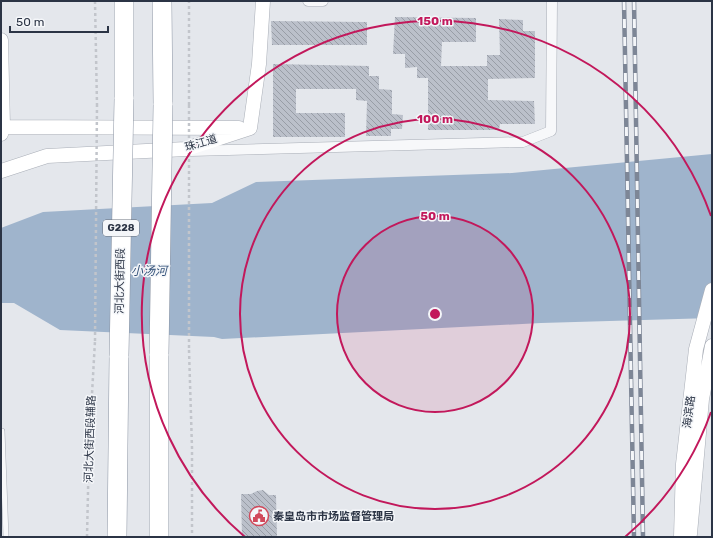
<svg xmlns="http://www.w3.org/2000/svg" width="713" height="538" font-family="Rubik,'Noto Sans SC',sans-serif">
<style>
.water{fill:#9fb4cc}
.building{fill:url(#building-back-hatch)}
.lines{fill:none;stroke-linecap:round;stroke-linejoin:round}
.lane-casing{stroke:#a9aeb7;stroke-width:6}
.street-casing{stroke:#a9aeb7;stroke-width:11}
.secondary-casing{stroke:#a9aeb7;stroke-width:15}
.highway-casing{stroke:#8b94a3;stroke-width:20}
.path{stroke:#c2c5cb;stroke-width:2.5;stroke-dasharray:3 3;stroke-linecap:butt}
.lane{stroke:#f7f8fa;stroke-width:5}
.street{stroke:#f7f8fa;stroke-width:10}
.secondary{stroke:#fff;stroke-width:14}
.highway{stroke:#fff;stroke-width:19}
.rail-casing{stroke:#7d8696;stroke-width:4.5}
.rail{stroke:#f4f6f9;stroke-width:3;stroke-dasharray:9;stroke-linecap:butt}
.highway-bridge-casing{stroke:#8b94a3;stroke-width:20;stroke-linecap:butt}
.path-bridge{stroke:#c2c5cb;stroke-width:2.5;stroke-dasharray:3 3;stroke-linecap:butt}
.highway-bridge{stroke:#fff;stroke-width:19}
.ring{fill:none;stroke:#c2185b;stroke-width:2}
.labels{text-anchor:middle;dominant-baseline:central;stroke-width:3;stroke-linejoin:round;paint-order:stroke}
.shield{fill:#f4f6f9;stroke:#676e7b;stroke-width:1}
.shield-label{font-size:10px;font-weight:bold;fill:#2b3445}
.street-label{font-size:11px;fill:#2b3445;stroke:#f4f6f9}
.poi-label{font-size:11px;font-weight:bold;fill:#2b3445;stroke:#f4f6f9;text-anchor:start}
.water-label{font-size:12px;font-style:italic;fill:#34527a;stroke:#f4f6f9}
.centre{fill:#c2185b;stroke:#f4f6f9;stroke-width:2}
.ring-label{font-size:12px;text-anchor:middle;font-weight:bold;fill:#c2185b;stroke:#f4f6f9;stroke-width:3;stroke-linejoin:round;paint-order:stroke}
</style>
<defs>
<pattern id="building-back-hatch" width="6" height="6" patternUnits="userSpaceOnUse"><rect width="6" height="6" fill="#bbc0ca"/><path d="M-1 5l2 2M0 0l6 6M5-1l2 2" fill="none" stroke="#989da6"/></pattern>
</defs>
<rect width="100%" height="100%" fill="#e4e7ec"/>
<path class="water" d="M712,154V318L541,323L222,339L214,337L60,330L14,303H1V228L43,212L212,203L256,182L512,173Z"/>
<path class="building" d="M395,17L476,18V42H442L441,66H487V55H500L499,19L523,20V31H535V78L488,79V100L534,101L535,124H500L499,130H428V78H417V67L405,68V54H393Z
M271,21L367,22V45H272Z
M273,64L369,66V76H379V89L392,90V114L403,115L402,129H391V136H366L367,101L356,100V89H296V113H345V137H273Z
M263,490L269,495H276L277,537H242L241,494H251L257,491Z"/>
<g class="lines">
<g class="lane-casing">
<path id="lane" d="M1,431H2L6,537"/>
</g>
<g class="street-casing">
<path id="street" d="M308,1H323
M191,151L523,142L551,131L552,1"/>
</g>
<g class="secondary-casing">
<path id="secondary" d="M1,40L3,127L1,134
M3,127L239,128
M1,171L47,156L186,149L250,128L259,64L263,1
M690,534L702,399L712,346
M681,537L683,464L696,349L712,290"/>
</g>
<g class="highway-casing">
<path id="highway" d="M124,1V99
M162,1L163,105
M117,537L119,356
M159,537V354"/>
</g>
<path class="path" d="M95,1L97,105
M189,105V1
M189,350L192,448V537
M87,537L89,447L95,341"/>
<use href="#lane" class="lane"/>
<use href="#street" class="street"/>
<use href="#secondary" class="secondary"/>
<use href="#highway" class="highway"/>
<g class="rail-casing">
<path id="rail" d="M624,1L634,537
M634,1L643,537"/>
</g>
<use href="#rail" class="rail"/>
<g class="highway-bridge-casing">
<path id="highway-bridge" d="M159,354L163,105
M119,356L124,99"/>
</g>
<path class="path-bridge" d="M189,105V350
M95,341L97,105"/>
<use href="#highway-bridge" class="highway-bridge"/>
</g>
<circle cx="435" cy="314" r="98" fill="#c2185b" fill-opacity=".12"/>
<g class="ring">
<circle cx="435" cy="314" r="98"/>
<circle cx="435" cy="314" r="195"/>
<path d="M711 412A293 293 0 0 1 625 537M245 537A293 293 0 1 1 711 216"/>
</g>
<defs>
<g id="civic-ring" transform="scale(1)"><circle r="9.5" fill="#f4f6f9" stroke="#d1495b" stroke-width="1.5"/><path d="M-.6-6.5H3V-4.5H.6V-3L4-1V1h2V6H-6V1h2V-1L-.6-3ZM-1.2 2.5V6h2.4V2.5Z" fill="#d1495b"/></g>
</defs>
<g fill-rule="evenodd">
<use href="#civic-ring" x="259" y="516"/>
</g>
<g class="labels">
<rect class="shield" x="103" y="220" width="36" height="16" rx="3"/>
<g class="shield-label">
<text x="121" y="228">G228</text>
</g>
<g class="street-label">
<text transform="translate(201 143) rotate(-16)">珠江道</text>
<text transform="translate(120 281) rotate(-89)">河北大街西段</text>
<text transform="translate(689 412) rotate(-83)">海滨路</text>
<text transform="translate(90 439) rotate(-88)">河北大街西段辅路</text>
</g>
<g class="poi-label">
<text x="273" y="516">秦皇岛市市场监督管理局</text>
</g>
<g class="water-label">
<text x="149" y="271">小汤河</text>
</g>
</g>
<circle cx="435" cy="314" r="6" class="centre"/>
<g class="ring-label">
<text x="435" y="25">150 m</text>
<text x="435" y="123">100 m</text>
<text x="435" y="220">50 m</text>
</g>
<rect width="713" height="538" fill="none" stroke="#2b3445" stroke-width="4"/>
<path d="M10 26v6h98v-6" fill="none" stroke="#2b3445" stroke-width="2"/>
<text x="16" y="26" font-size="12" fill="#2b3445" stroke="#f4f6f9" stroke-width="3" paint-order="stroke">50 m</text>
</svg>
